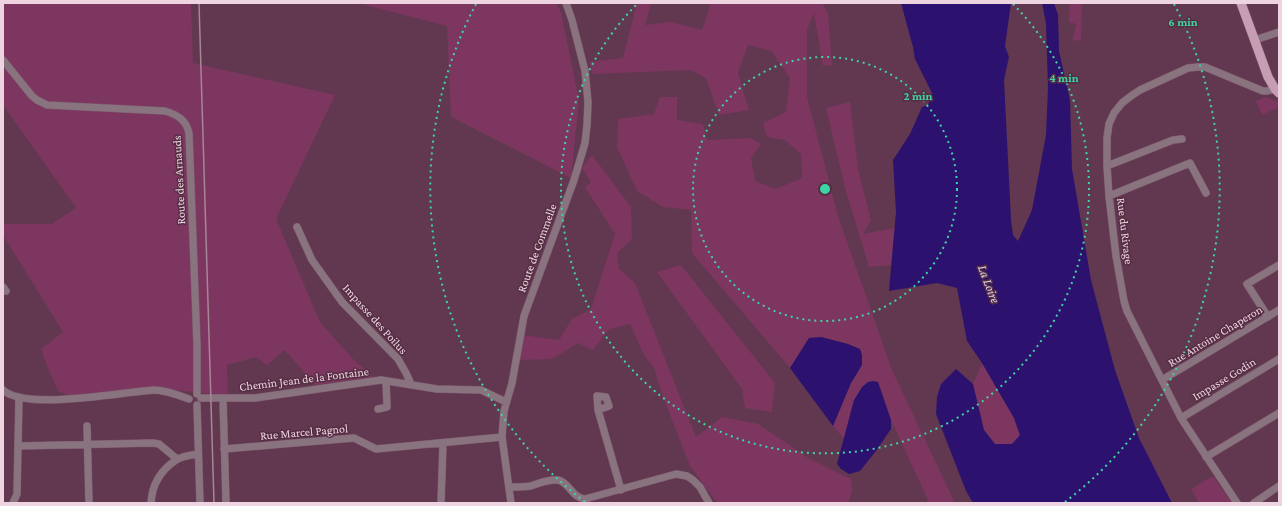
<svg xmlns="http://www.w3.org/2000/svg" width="1282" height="506" font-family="'Crimson Pro',serif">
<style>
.green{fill:#7d3660}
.water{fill:#2c126e}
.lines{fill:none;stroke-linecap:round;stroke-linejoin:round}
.minor-casing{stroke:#7d576c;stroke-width:8}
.major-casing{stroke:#7d576c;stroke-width:10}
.minor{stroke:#88737e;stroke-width:7}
.major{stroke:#c69db2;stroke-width:9}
.rail{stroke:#a78697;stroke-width:1.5}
.ring{fill:none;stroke:#3ed4a3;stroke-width:2;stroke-dasharray:2 4}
.labels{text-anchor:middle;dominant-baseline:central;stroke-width:3;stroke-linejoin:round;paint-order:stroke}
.street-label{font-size:12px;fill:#eed4e0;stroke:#562e44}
.water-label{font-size:13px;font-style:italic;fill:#d6d5ef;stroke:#562e44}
.centre{fill:#3ed4a3;stroke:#562e44;stroke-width:2}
.ring-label{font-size:12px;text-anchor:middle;font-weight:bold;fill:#3ed4a3;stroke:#562e44;stroke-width:3;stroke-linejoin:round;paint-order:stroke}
</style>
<rect width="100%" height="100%" fill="#61384f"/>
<path class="green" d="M3,3H191L193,63L335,95L276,219L320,322L352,358L373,377L315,385L285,350L267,365L256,357L227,365L228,395L151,388L70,396L58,391L48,368L41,349L63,332L3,235V224H52L76,208L3,105Z
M365,3H556L561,12L579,100L571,178L451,117L447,26L365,5Z
M637,3H651L645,25L671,22L702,30L711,3H822L828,13L832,65L823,66L814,13L807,30V97L838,216L892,370L955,503H925L928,500L891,420L878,382L854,400L844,439L833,426L851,383L862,365L848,344L821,337L809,338L790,368L692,253L691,210L663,207L637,191L617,147L618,119L654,114L660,97H677V120L703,124L707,140L751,138L761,144L751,158L755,181L776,189L802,178L801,154L785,140L767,137L763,123L786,112L790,78L771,51L748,45L738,72L749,110L719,115L706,78L691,70L592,74L590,62L623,58Z
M1070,3H1082L1081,41L1073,40L1076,24L1069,22Z
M1266,97L1279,102V107L1262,115L1256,101Z
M850,102L858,169L871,220L863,234L895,228L891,265L869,267L845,188L826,108Z
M592,155L631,207L632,239L617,253L619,269L635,283L696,437L722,417L758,424L810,459L851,479L852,491L848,503H717L690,466L662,394L654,368L645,357L630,324L609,329L593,350L578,343L552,359L520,360L522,335L559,340L572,319L591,309L615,234L585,187L591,182L582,168Z
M681,265L775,383L772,412L745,408L742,389L657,272Z
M982,363L1014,418L1020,436L1012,444H995L984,430L973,384Z
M1213,476L1232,503H1199L1191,489Z"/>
<path class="water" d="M901,3H1011L1005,46L1009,57L1004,80L1011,220L1013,235L1018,241L1032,210L1046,135L1048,88L1046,24L1042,3H1054L1058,15L1059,51L1070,100L1072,169L1091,280L1115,370L1139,438L1172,503H973L966,491L936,414L937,397L941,384L956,369L973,384L984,430L995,444H1012L1020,435L1014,418L982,363L967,341L957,288L937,283L889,291L896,212L893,160L910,134L922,107L928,105L932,93L915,59L913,47Z
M821,337L848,344L860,349L862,355V365L851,383L833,426L790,368L809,338Z
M873,381L878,382L891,420V429L876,451L860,471L849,474L841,469L837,464L854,400L862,387L868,382Z"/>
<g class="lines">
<g class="minor-casing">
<path id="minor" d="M1255,40L1279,32
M3,60L32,96L37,100L47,105L165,111C178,115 186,120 189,133L197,345V394
M1107,166L1173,140L1182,139
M1109,196L1190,163L1206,193
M297,227L312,260L342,302L398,359L406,373L411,384
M3,287L6,291
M1268,317L1247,284L1279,265
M1162,380L1279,310
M3,390C26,411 122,392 154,390C165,390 178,395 189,399
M201,398H255L381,380L437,389L481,390L506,402
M223,399L226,503
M197,405L200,503
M378,409L387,407L386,381
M598,410L597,396L606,397L609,406L598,410L621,490
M1181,418L1279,359
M87,426L89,503
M18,446L153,443L159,444L177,459
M224,449L354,438L376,449L502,437
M1206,457L1279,413
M509,487C516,487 524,487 531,486C539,483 548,479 558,480C569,482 572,498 585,499L676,474L687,476L693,480L700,487L709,503
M13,503L17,494L19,397
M151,503C152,485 161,470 176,460C182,456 191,455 198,454
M441,503L443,443
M511,503L502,437L504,411L512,383L524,316L574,180L585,143L587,125L588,102L585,71L572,20L566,3
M1237,503L1181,418L1127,311L1124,301L1116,256L1109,196L1107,166V138L1109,124L1114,113L1122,103L1131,96L1140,90L1188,68L1198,67H1205L1263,91H1267L1275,89
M1254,503L1279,486"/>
</g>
<g class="major-casing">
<path id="major" d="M1241,3L1268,77L1275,89L1279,93"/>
</g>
<use href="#minor" class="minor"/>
<use href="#major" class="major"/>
<path class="rail" d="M199,3L214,503"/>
</g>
<g class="ring">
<circle cx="825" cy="189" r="132"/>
<path d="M1013 4A264 264 0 1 1 637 4"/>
<path d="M585 502A395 395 0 0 1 476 4M1174 4A395 395 0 0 1 1065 502"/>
</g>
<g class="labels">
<g class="street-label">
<text transform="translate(179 180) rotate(-93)">Route des Arnauds</text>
<text transform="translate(1125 231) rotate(83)">Rue du Rivage</text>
<text transform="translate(537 248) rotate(-70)">Route de Commelle</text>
<text transform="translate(375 319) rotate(48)">Impasse des Poilus</text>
<text transform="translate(1215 336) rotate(-31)">Rue Antoine Chaperon</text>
<text transform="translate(304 379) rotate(-7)">Chemin Jean de la Fontaine</text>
<text transform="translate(1224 379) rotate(-31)">Impasse Godin</text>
<text transform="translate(304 432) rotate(-5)">Rue Marcel Pagnol</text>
</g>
<g class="water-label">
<text transform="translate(989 284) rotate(69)">La Loire</text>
</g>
</g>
<circle cx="825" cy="189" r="6" class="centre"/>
<g class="ring-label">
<text x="1183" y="26">6 min</text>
<text x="1064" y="82">4 min</text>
<text x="918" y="100">2 min</text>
</g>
<rect width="1282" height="506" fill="none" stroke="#eed4e0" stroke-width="8"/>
</svg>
